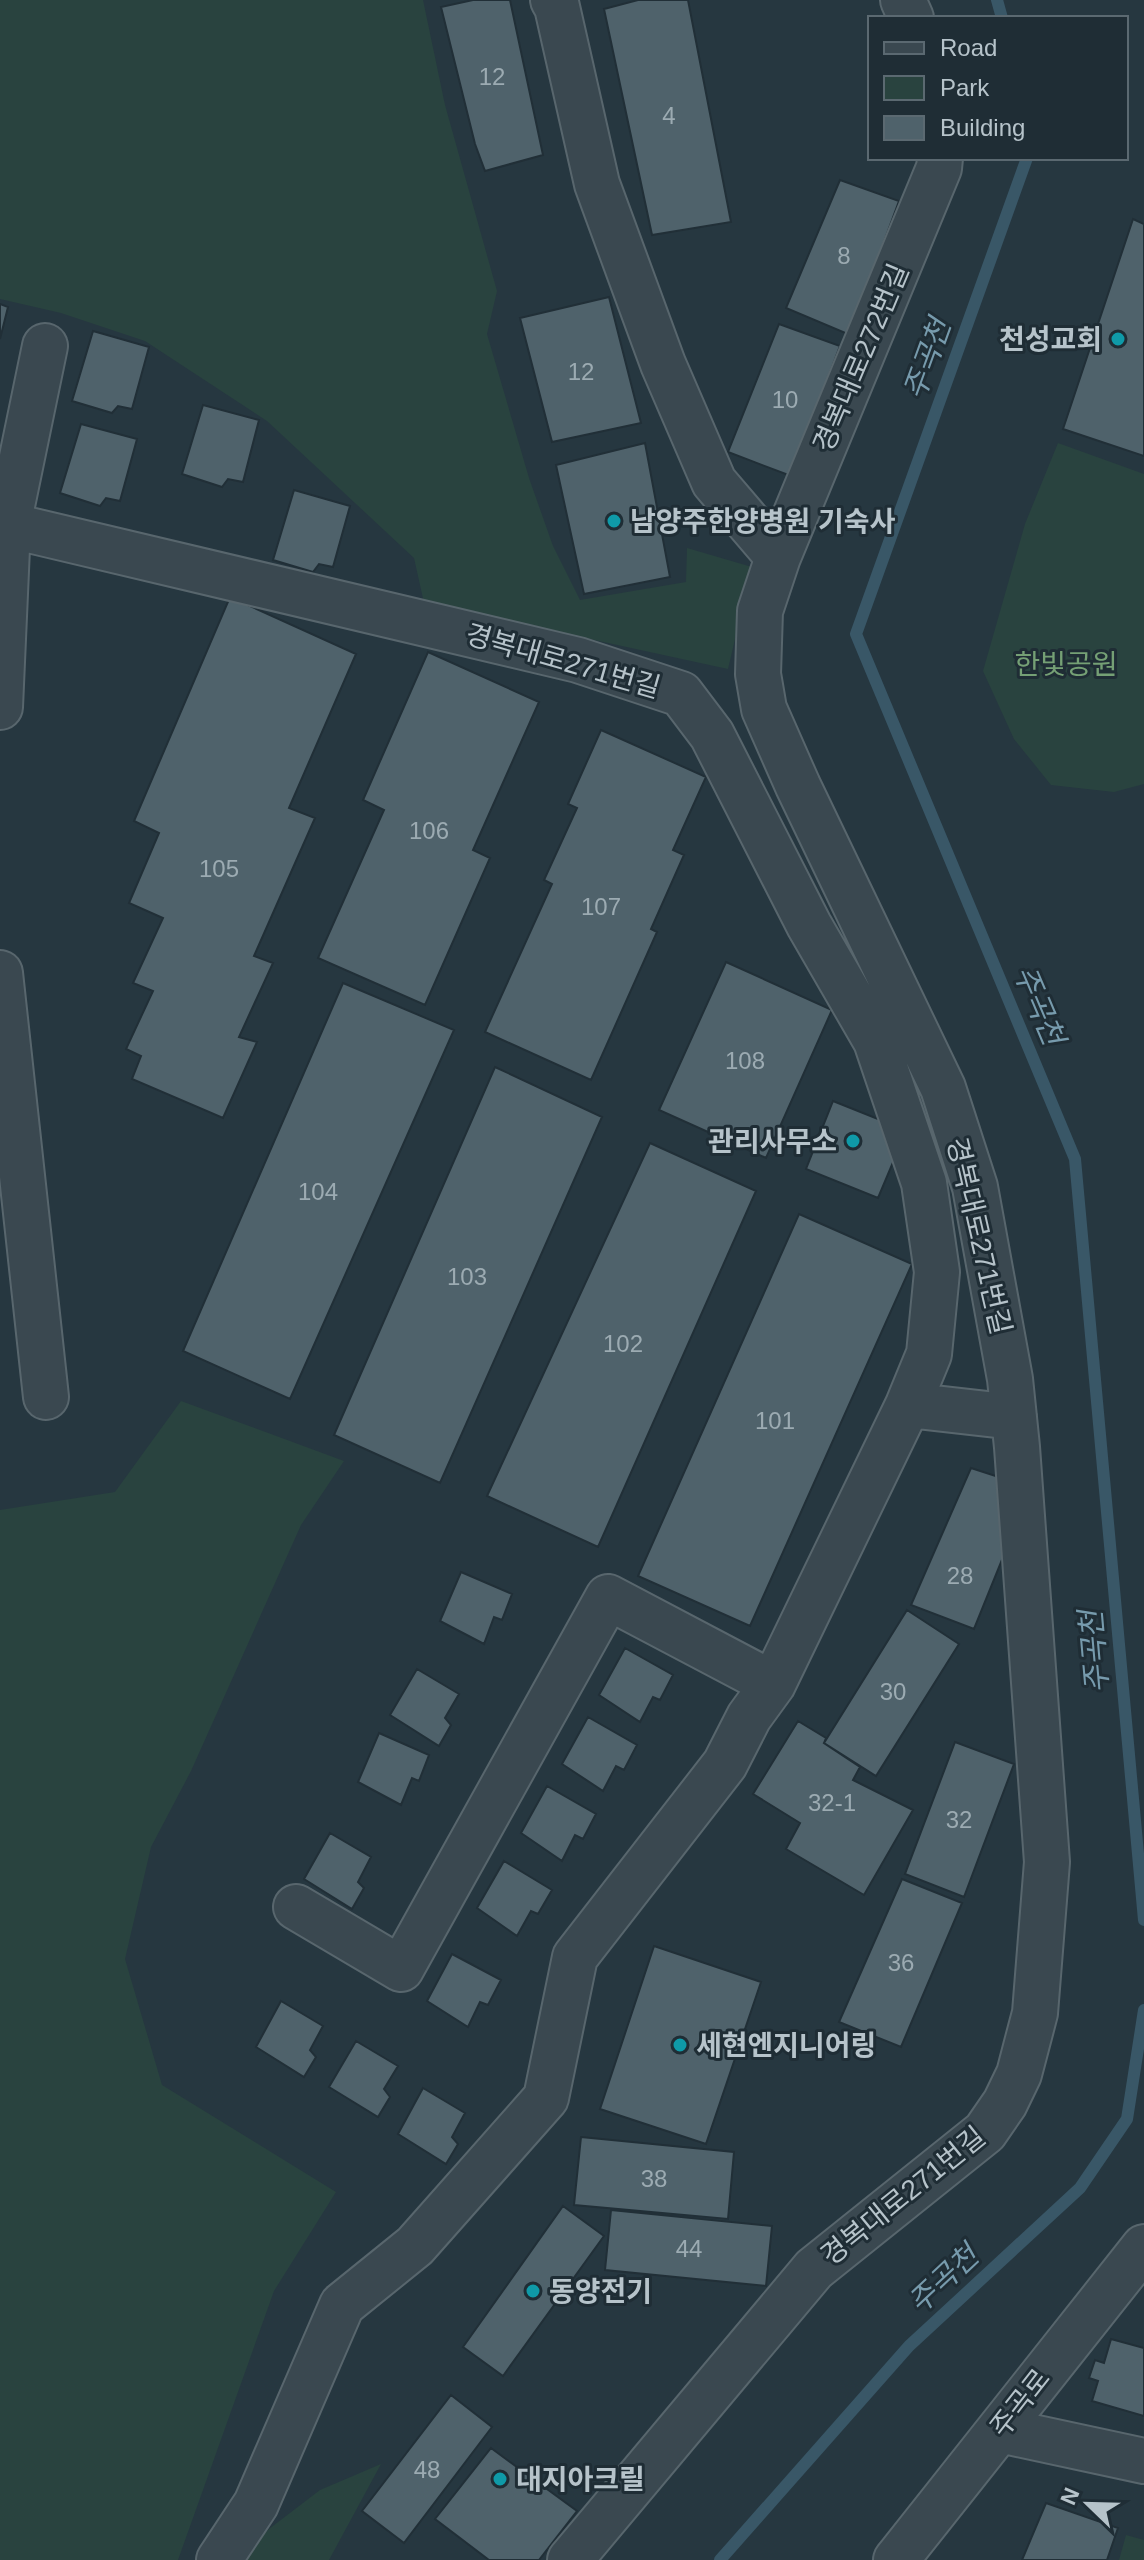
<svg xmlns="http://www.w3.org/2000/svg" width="1144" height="2560" font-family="Arial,'Noto Sans KR',sans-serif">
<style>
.green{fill:#29433f}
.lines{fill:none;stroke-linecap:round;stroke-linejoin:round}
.stream{stroke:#395767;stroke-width:12}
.building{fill:#4f626b;stroke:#212f37;stroke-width:2}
.minor-casing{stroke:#58666d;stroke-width:48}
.minor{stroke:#3a4850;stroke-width:44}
.culture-dot{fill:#0f9aa8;stroke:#1f2d35;stroke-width:3}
.labels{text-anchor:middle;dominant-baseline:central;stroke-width:6;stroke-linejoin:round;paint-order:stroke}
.number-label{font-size:24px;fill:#9cabb2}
.poi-label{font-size:28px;font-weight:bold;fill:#b6c3ca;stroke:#1f2d35;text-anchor:start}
.street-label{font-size:28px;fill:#b6c3ca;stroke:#1f2d35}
.park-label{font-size:28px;fill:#75a075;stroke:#1f2d35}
.water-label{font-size:30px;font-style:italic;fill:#779bad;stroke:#1f2d35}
</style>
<rect width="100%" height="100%" fill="#263740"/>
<path class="green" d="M0,0H423L445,105L497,291L487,334L529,478L553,546L580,600L686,582L687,548L752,567L728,669L424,603L414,558L267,421L145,341L61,313L0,299Z
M1058,443L1144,474V784L1114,792L1051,785L1014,739L983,671L1025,524Z
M181,1401L344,1461L301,1525L191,1771L151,1847L125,1959L162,2085L336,2192L274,2291L178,2560H0V1510L115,1492Z
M381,2464L329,2560H237L269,2529L320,2490Z
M1126,2535L1144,2540V2560H1119Z"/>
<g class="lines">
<path class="stream" d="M997,0L1002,18
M1027,158L856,634L1075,1159L1144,1920
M720,2560L909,2346L1080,2188L1127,2119L1144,2010"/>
</g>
<path class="building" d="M473,0H510L543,155L485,171L475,144L441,7Z
M638,0H688L731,222L652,235L604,9Z
M840,180L899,201L850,335L786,308Z
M1133,219L1144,224V456L1063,429Z
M609,297L641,423L552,442L520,318Z
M0,304L8,307L0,339Z
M779,324L840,346L791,476L728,452Z
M93,331L149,347L132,409L118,406L112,413L72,401Z
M203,405L259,420L243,482L228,479L222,487L182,474Z
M81,424L137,439L120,501L106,498L100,506L60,493Z
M645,443L670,577L584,594L556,465Z
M294,490L350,506L333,567L319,564L313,572L273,560Z
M230,597L356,654L289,808L315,818L254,956L273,963L239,1037L257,1042L223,1118L132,1079L141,1056L126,1049L153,991L133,983L163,918L129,903L159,833L134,821Z
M428,652L539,702L473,850L490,858L425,1005L318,958L384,810L363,800Z
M601,730L706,777L673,850L684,855L651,929L657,932L591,1080L485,1032L552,884L544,880L577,808L568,804Z
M726,962L832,1010L766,1158L659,1110Z
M343,983L454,1030L290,1399L183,1351Z
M495,1067L602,1117L440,1483L334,1435Z
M833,1101L883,1121L894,1160L878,1198L806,1169Z
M650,1143L756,1191L598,1547L487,1496Z
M799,1214L912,1264L750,1626L638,1576Z
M971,1468L1008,1480V1545L974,1629L911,1605Z
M461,1572L512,1594L502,1620L494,1617L484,1644L440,1621Z
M907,1610L959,1644L876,1776L824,1743Z
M625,1648L673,1675L660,1700L653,1697L640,1722L599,1695Z
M417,1669L459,1694L445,1718L451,1725L439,1746L390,1715Z
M588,1717L637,1745L624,1770L616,1766L603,1791L562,1764Z
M798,1721L826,1738L824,1743L860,1767L853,1780L913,1810L864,1895L786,1849L800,1823L753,1794Z
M379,1733L429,1755L419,1781L412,1778L401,1805L358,1782Z
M955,1742L1014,1764L964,1897L905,1874Z
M547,1786L596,1814L583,1839L575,1835L562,1861L521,1833Z
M330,1833L371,1857L358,1882L364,1888L352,1909L304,1879Z
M504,1861L552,1890L538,1914L531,1911L517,1936L477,1908Z
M902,1879L962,1903L901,2047L839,2022Z
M654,1946L761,1982L706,2144L600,2109Z
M452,1954L501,1980L488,2005L480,2002L468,2027L427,2001Z
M281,2001L323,2026L310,2050L316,2057L304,2077L256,2047Z
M356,2041L398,2066L384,2089L390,2097L378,2117L329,2087Z
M423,2088L465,2113L452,2137L458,2144L446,2164L398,2134Z
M581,2137L734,2152L728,2219L574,2205Z
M563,2206L604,2236L503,2376L463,2347Z
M611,2210L772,2226L766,2286L605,2270Z
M1111,2339L1144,2348V2416L1092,2401L1098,2381L1089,2378L1095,2360L1104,2363Z
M451,2395L492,2427L404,2543L362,2511Z
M491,2448L577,2511L539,2560H489L435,2519Z
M1046,2503L1118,2528L1107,2560H1022Z"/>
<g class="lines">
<g class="minor-casing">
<path id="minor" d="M553,0L557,7L597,184L663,364L714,482L778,557
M903,0L911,18
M45,346L8,525L578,660L681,694L712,735L809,925L876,1041L924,1183L937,1272L929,1354L908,1405L773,1684L749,1717L725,1764L575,1957L546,2098L415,2246L342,2305L256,2504L219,2560
M0,707L8,525
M0,973L46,1397
M908,1405L1014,1417
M296,1907L401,1969L608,1597L773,1684
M1000,2430L1144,2461
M570,2560L814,2269L985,2132L1005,2103L1019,2074L1035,2013L1047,1862L1017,1447L1010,1379L975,1187L943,1088L798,786L764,709L758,674L760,611L778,557L939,168L940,158
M896,2560L1144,2247"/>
</g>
<use href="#minor" class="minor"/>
</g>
<g class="culture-dot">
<circle cx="1118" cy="339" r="8"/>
<circle cx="614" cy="521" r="8"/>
<circle cx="853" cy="1141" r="8"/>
<circle cx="680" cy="2045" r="8"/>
<circle cx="533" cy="2291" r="8"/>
<circle cx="500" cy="2479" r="8"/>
</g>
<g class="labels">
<g class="number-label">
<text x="492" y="76">12</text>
<text x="669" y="115">4</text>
<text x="844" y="255">8</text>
<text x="581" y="371">12</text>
<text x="785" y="399">10</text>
<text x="429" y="830">106</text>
<text x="219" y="868">105</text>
<text x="601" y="906">107</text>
<text x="745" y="1060">108</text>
<text x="318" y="1191">104</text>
<text x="467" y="1276">103</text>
<text x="623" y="1343">102</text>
<text x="775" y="1420">101</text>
<text x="960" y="1575">28</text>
<text x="893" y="1691">30</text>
<text x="832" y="1802">32-1</text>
<text x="959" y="1819">32</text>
<text x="901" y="1962">36</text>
<text x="654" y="2178">38</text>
<text x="689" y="2248">44</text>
<text x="427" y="2469">48</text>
</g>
<g class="poi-label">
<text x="1102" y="339" text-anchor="end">천성교회</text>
<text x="630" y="521">남양주한양병원 기숙사</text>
<text x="837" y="1141" text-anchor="end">관리사무소</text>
<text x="696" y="2045">세현엔지니어링</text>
<text x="549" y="2291">동양전기</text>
<text x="516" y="2479">대지아크릴</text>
</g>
<g class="street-label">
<text transform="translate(861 358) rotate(-67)">경복대로272번길</text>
<text transform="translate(563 661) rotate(16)">경복대로271번길</text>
<text transform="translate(979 1236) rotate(77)">경복대로271번길</text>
<text transform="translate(903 2196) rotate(-39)">경복대로271번길</text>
<text transform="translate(1020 2403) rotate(-52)">주곡로</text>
</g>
<g class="park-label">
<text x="1066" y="664">한빛공원</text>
</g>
<g class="water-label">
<text transform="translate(927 359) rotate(-70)">주곡천</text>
<text transform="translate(1039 1005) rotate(67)">주곡천</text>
<text transform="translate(1094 1652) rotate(-95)">주곡천</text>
<text transform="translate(943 2279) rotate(-43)">주곡천</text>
</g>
</g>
<rect x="868" y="16" width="260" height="144" fill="#1f2d35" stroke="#5b6971" stroke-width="2"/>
<rect x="884" y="42" width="40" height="12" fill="#3a4850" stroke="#5b6971" stroke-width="2"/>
<text x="940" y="56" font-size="24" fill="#b6c3ca">Road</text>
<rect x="884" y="76" width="40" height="24" fill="#29433f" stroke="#5b6971" stroke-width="2"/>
<text x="940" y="96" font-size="24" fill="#b6c3ca">Park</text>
<rect x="884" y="116" width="40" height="24" fill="#4f626b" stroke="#5b6971" stroke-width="2"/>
<text x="940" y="136" font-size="24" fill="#b6c3ca">Building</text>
<g transform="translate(1088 2504) rotate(293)" stroke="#1f2d35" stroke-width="6" paint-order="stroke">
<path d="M0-6L14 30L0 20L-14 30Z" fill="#b6c3ca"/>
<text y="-12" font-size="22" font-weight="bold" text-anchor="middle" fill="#b6c3ca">N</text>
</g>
</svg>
